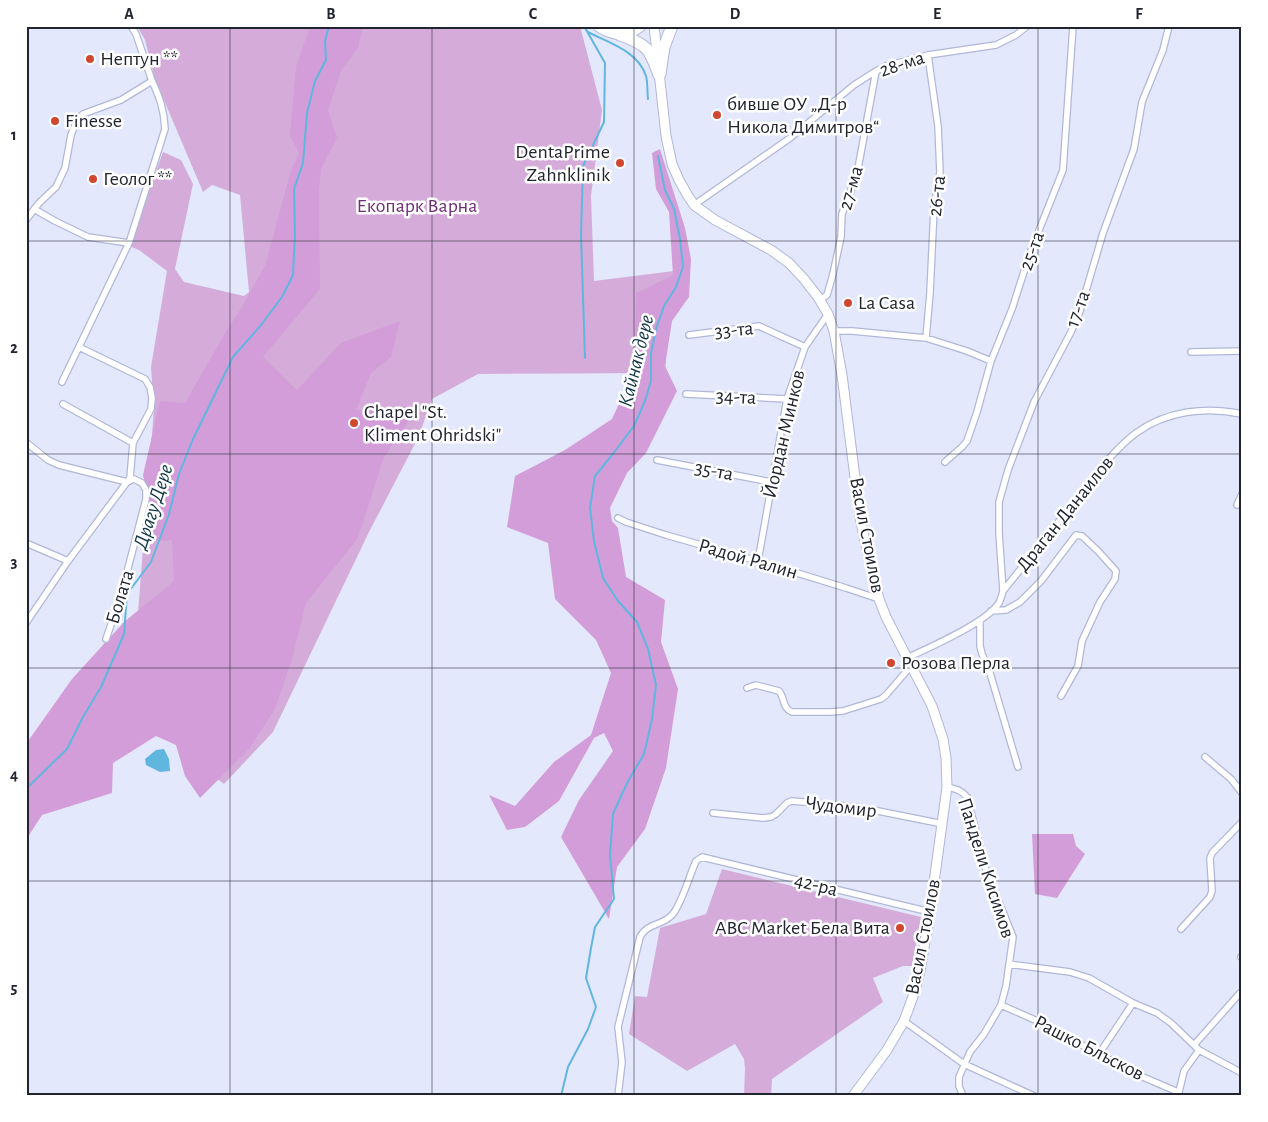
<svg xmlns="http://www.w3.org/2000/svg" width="1268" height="1122" font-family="'Alegreya Sans',sans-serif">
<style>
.green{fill:#d5acd9}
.forest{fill:#d29dd8}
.water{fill:#61b6e0}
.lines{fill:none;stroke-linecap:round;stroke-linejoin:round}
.stream{stroke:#61b6e0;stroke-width:2}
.street-casing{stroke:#b1b7d8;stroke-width:8}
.secondary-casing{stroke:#b1b7d8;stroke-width:11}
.highway-casing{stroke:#b1b7d8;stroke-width:13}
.street{stroke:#fff;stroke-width:5.5}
.secondary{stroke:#fff;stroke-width:9}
.highway{stroke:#fff;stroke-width:11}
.grid{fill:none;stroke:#222430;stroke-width:1;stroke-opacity:0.55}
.poi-dot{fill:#d1462f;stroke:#fff;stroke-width:2}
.labels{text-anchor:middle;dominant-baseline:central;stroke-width:5;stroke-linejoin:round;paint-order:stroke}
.poi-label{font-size:20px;fill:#222430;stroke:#fff;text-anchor:start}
.street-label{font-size:20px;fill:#222430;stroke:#fff}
.park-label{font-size:20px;fill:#6e2e75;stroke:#fff}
.water-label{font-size:21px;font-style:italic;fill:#103748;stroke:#fff}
.neatline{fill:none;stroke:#222430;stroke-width:2}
.grid-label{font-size:16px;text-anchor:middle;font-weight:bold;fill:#222430}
</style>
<rect width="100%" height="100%" fill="#e4e8fd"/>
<path class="green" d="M137,26H580L602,110L591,196L594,281L674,271L688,270L668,319L665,373L478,374L432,399L418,438L369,532L273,732L224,784L192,759L137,625L154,409L151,367L167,271L139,250L129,246L163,152L181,160L193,184L175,269L184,282L244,296L249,292L240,195L212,185L203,192L155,79L145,40Z
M722,869L921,917L912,966H903L873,978L883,1002L772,1079L771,1096H744L745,1069L744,1059L735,1044L687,1071L629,1034L635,996L647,997L660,928L706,914Z"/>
<path class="forest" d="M310,26H363L358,48L341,71L328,110L337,138L321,169L319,191L320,289L263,357L297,390L341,343L400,321L391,357L371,373L356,410L390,411L401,406H419L384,457L358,538L306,603L292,659L275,709L249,749L200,798L185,776L176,745L156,736L113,763L112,793L42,815L26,840V744L72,679L124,622L174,581L172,540L144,542L149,503L143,475L160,401L185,403L225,333L242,307L265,266L291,170L299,153L290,136L296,67Z
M660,149L685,228L691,259L689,297L672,321L665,366L677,391L646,453L627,473L610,508L612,521L618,528L626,577L665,600L661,642L678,689L666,768L645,829L617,867L609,919L561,837L579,800L613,751L604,733L594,738L559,801L525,827L507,830L489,795L515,806L554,762L591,735L611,673L596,640L555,599L548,543L507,527L515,476L565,450L612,419L634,371L636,293L673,275L669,212L656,189L652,153Z
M1032,834H1073L1076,846L1085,854L1057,898L1035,894Z"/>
<path class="water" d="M164,749L169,759L170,771L160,772L146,765L145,759L156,750Z"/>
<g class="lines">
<path class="stream" d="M584,26L605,63L604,122L583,166L581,235L585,358
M588,32C609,43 638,51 646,76C648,83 647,92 648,99
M26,789L67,749L83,717L101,687L124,634L127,594L151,562L169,514L179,474L193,439L233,357L261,325L282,297L293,275L295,234L294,189L303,163L307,113L315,81L326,60L325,41L329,26
M561,1096L568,1067L588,1029L596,1007L586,978L591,948L595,927L614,899L610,855L613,814L627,783L644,754L652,719L656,685L648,649L637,622L618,601L603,578L594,541L590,508L595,476L612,455L634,426L645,401L651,381V353L656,329L664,306L676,287L683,267L680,239L674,209L665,190L658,156"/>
<g class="street-casing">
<path id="street" d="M694,205L790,138L854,85L876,71L886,66L928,55L996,45L1016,35L1027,26
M34,209L55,221L88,237L129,243
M26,220L39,203L56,187L65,168L71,135L77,120L83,114L121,100L152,81L136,34L131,26
M820,300L827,295L833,274L841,237L842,214L857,174L876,71
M834,331H852L926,338L967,351L991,361
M689,335L759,326L805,347
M926,338L930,293L934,208L940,172L938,126L928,55
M79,347L145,379L150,387L152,398L151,409L133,443L130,478L127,482
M1191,352L1242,351
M62,382L129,243L165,129C164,110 160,98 152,81
M686,394L787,399
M63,404L133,443
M657,460L771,482
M945,462L962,447L967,441L977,412L991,361L1012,309L1030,253L1063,170L1073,26
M1237,505L1242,494
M618,518L626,522L666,535L758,561L846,588L879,599
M26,543L68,561
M758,561L787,399L805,347L828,314
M1003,591L999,533V502L1008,470L1034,402L1071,332L1080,311L1103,233L1134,149L1142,102L1163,50L1169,26
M991,611L1006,610L1020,602L1041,581L1076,535L1082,536L1098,551L1116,571L1115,579L1100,602L1082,641L1078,666L1061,696
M980,620V646L982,654L990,673L1018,767
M26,623L68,561L127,482L59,465L48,460L27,443
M106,639L120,599L146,499V490L142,483L134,479L127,482
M907,658C930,647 986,623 999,603C1001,599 1002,595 1003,591C1026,562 1049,534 1072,505C1092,480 1111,452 1136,433C1166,411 1206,406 1242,414
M747,688L756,685L779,691C785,698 782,708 792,712H830L843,711L881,699L886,695L911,666
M1205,757L1231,779L1242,793
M947,787C956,789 961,790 967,797L986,870L1013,937L1006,986L1001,1005L984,1034L970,1052L959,1077V1086L963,1096
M713,813L763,818L771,817L776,814L787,803L791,801L816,803L863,808L943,824
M1181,929L1210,897L1212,891L1210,858L1212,853L1242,822
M1241,957H1242
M1009,964L1070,972L1089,978L1133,1003L1157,1013L1171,1023L1199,1050L1242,1073
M1001,1005L1035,1020L1136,1074L1178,1092
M904,1021L964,1064L1034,1096
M1194,1045L1240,993
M1099,1054L1133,1003
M618,1096L622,1062L618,1027L640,937C647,923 662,926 672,915C681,906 690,874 696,861L702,857L930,912
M1178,1096L1184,1071L1199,1050"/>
</g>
<g class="secondary-casing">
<path id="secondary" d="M654,26L666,136L672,164L679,180L688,196L694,205L715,220L771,250L789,263L804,279L818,297L828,314L834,331L842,375L860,517L865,541L879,599L886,617L932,706L943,739L946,758L947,787L930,912L920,971L915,991L904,1021L887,1050L853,1096"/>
</g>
<g class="highway-casing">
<path id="highway" d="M599,26C607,32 613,32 621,35C649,46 649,48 659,75
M620,35L629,33L640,26
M660,74L664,47L672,26"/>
</g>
<use href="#street" class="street"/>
<use href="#secondary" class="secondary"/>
<use href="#highway" class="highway"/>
</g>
<path class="grid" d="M230,26V1096M432,26V1096M634,26V1096M836,26V1096M1038,26V1096M26,241H1242M26,454H1242M26,668H1242M26,881H1242"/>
<g class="poi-dot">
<circle cx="90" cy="59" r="5"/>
<circle cx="717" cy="115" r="5"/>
<circle cx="55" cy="121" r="5"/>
<circle cx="620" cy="163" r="5"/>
<circle cx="93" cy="179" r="5"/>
<circle cx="848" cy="303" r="5"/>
<circle cx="354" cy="423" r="5"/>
<circle cx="891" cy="663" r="5"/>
<circle cx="900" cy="928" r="5"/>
</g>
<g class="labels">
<g class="poi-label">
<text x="100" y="59">Нептун **</text>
<text x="727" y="104">бивше ОУ „Д-р<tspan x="727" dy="23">Никола Димитров“</tspan></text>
<text x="65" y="121">Finesse</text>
<text x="610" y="152" text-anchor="end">DentaPrime<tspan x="610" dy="23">Zahnklinik</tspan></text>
<text x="103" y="179">Геолог **</text>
<text x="858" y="303">La Casa</text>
<text x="364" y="412">Chapel "St.<tspan x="364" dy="23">Kliment Ohridski"</tspan></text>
<text x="901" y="663">Розова Перла</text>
<text x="890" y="928" text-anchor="end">ABC Market Бела Вита</text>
</g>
<g class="street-label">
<text transform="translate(902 64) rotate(-18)">28-ма</text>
<text transform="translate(851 188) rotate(-74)">27-ма</text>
<text transform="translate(937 196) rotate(-84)">26-та</text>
<text transform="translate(1032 251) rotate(-70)">25-та</text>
<text transform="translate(1078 309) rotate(-70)">17-та</text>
<text transform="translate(734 330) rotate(-5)">33-та</text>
<text transform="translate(736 397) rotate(3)">34-та</text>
<text transform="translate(784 434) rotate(-77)">Йордан Минков</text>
<text transform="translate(714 471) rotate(11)">35-та</text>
<text transform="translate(1065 514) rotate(-51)">Драган Данаилов</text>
<text transform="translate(867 535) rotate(79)">Васил Стоилов</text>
<text transform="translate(748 559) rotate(16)">Радой Ралин</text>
<text transform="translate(120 597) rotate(-73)">Болата</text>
<text transform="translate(841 807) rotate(7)">Чудомир</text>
<text transform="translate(986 868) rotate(72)">Пандели Кисимов</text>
<text transform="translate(816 885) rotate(14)">42-ра</text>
<text transform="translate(923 937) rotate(-79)">Васил Стоилов</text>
<text transform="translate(1089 1048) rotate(27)">Рашко Блъсков</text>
</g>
<g class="park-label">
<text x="417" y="206">Екопарк Варна</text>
</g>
<g class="water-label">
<text transform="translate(636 361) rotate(-76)">Кайнак дере</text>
<text transform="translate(153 507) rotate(-72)">Драгу Дере</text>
</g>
</g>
<rect width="1268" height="1122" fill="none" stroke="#ffffff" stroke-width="55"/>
<rect x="28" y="28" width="1212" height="1066" class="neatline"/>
<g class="grid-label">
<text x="129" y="19">A</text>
<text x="331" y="19">B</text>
<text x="533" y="19">C</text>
<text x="735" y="19">D</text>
<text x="937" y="19">E</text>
<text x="1139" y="19">F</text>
<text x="14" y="140">1</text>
<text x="14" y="353">2</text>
<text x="14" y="567">3</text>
<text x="14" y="780">4</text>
<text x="14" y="993">5</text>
</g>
</svg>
